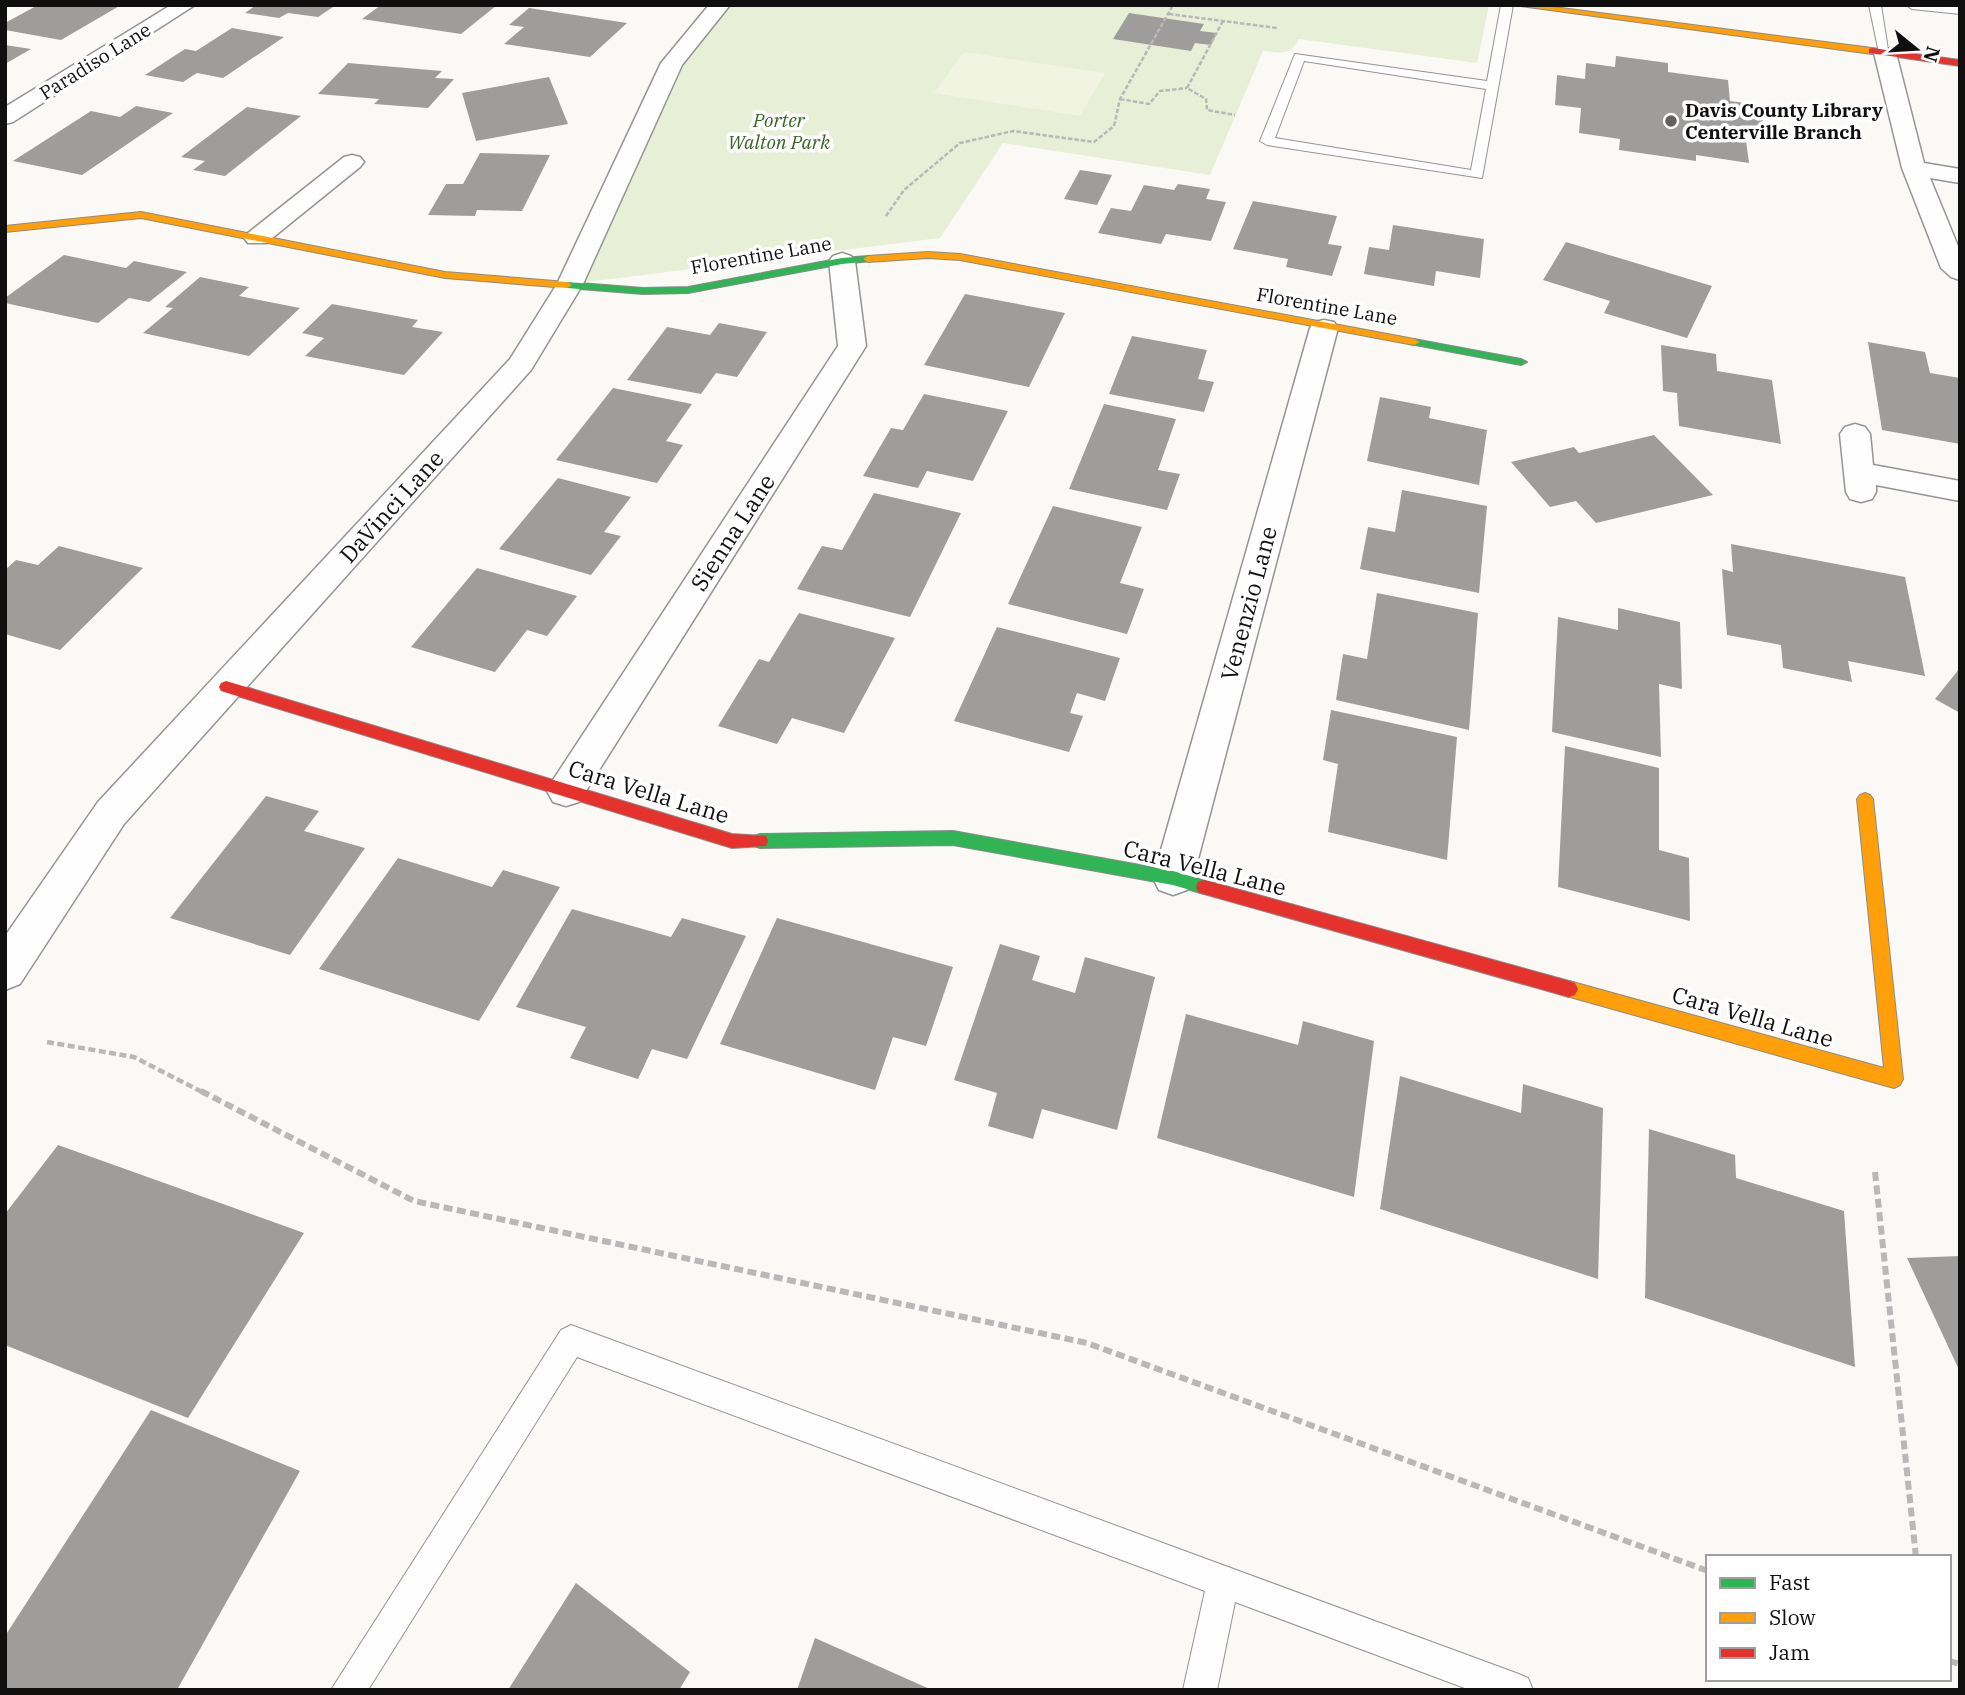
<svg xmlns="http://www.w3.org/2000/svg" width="1965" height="1695" font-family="'IBM Plex Serif',serif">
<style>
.green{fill:#e7efd7}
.pitch{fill:#f0f4e1}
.building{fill:#9f9d9b}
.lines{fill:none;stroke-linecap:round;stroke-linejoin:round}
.lane-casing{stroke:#959493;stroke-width:2}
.street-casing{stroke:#959493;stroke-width:3}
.fast-casing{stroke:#8c8b8a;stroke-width:2}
.slow-casing{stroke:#8c8b8a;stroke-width:2}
.jam-casing{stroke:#8c8b8a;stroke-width:2}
.path-far2{stroke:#b9b8b8;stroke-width:2.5;stroke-dasharray:4.5 2;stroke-linecap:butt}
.path-far1{stroke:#b9b8b8;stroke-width:4.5;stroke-dasharray:7 3.5;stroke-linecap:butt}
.path{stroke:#b9b8b8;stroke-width:6;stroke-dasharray:9 4.5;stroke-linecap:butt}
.lane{fill:#fefefe;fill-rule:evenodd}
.street{fill:#fefefe;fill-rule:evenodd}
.fast{fill:#30b455;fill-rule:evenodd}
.slow{fill:#ff9f0a;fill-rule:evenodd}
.jam{fill:#e5322d;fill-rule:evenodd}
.poi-dot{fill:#626160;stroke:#fff;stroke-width:2.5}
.labels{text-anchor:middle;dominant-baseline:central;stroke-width:7;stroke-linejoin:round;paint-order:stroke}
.far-street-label{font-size:19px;fill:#0f0f0f;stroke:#fff}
.far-poi-label{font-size:19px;font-weight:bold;fill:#0f0f0f;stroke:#fff;text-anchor:start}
.far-park-label{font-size:19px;font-style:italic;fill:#386324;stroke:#fff}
.street-label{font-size:23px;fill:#0f0f0f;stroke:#fff}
</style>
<rect width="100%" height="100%" fill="#fbf9f6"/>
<path class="green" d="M720,5H1489L1477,63L1299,39C1291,56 1280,53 1263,51L1210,175L1003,143L940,238L570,284L660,84Z"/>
<path class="pitch" d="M964,52L1105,73L1080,116L934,93Z"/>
<path class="building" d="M38,5H121L61,40L5,30V23Z
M256,5H336L318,17L288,13L279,18L245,13Z
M381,5H497L461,34L362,19Z
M529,8L627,23L590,57L504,44L524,27L509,25Z
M1129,13L1204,24L1200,31L1217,33L1211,45L1195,43L1191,51L1113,39Z
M232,28L284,37L223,78L197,73L183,82L145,75L185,49L196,51Z
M5,45L31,49L5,64Z
M1616,56L1668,63V72L1728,80L1730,101L1760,105L1765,136L1745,133L1749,163L1696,155V161L1619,150L1620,139L1579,133L1581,108L1555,105L1557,75L1585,79L1586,63L1615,67Z
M348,63L442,71L435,78L454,79L428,108L374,104L379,99L318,94Z
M549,77L568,124L476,141L462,93Z
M136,106L173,113L82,175L13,161L91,111L120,117Z
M247,107L301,116L225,176L193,170L205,161L181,157Z
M480,153L550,155L522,211L477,210L475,216L428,215L446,184H463Z
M1080,170L1112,175L1097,205L1064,199Z
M1178,184L1210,189L1206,199L1226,202L1211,241L1166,234L1161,244L1098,233L1111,208L1131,211L1144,185L1174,190Z
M1253,201L1337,216L1328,244L1342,246L1332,276L1286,267L1288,259L1233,249Z
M1393,225L1484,239L1480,278L1436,271L1434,286L1364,274L1369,247L1389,250Z
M1566,242L1712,286L1687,338L1604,313L1610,301L1543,280Z
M64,255L126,268L134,261L187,272L149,302L129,298L98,323L5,303V298Z
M200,277L249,287L239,296L300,308L249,356L143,333L173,308L165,307Z
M965,294L1065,313L1029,387L924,365Z
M332,304L418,320L412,327L443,332L404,375L305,356L324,338L302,333Z
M719,323L767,332L737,377L716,373L701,394L627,380L667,327L710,335Z
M1132,336L1207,350L1198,379L1214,382L1204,412L1109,394Z
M1868,342L1925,352L1930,373L1960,378V444L1882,430Z
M1661,345L1716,354L1717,371L1772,380L1781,444L1679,426L1677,393L1663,391Z
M613,388L692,404L666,441L683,445L657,483L556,460Z
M924,394L1008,411L973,481L927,471L918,488L863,476L891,428L903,430Z
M1380,397L1431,407L1429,418L1487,430L1479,485L1367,461Z
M1104,404L1176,419L1158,470L1180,474L1167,510L1069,489Z
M1654,435L1713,495L1596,523L1576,501L1550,507L1511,462L1574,447L1579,453Z
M558,478L631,497L604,532L621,536L591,575L499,549Z
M1402,490L1487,506L1479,593L1360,569L1368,527L1395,532Z
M874,493L961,513L910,617L797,589L822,546L842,550Z
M1053,506L1142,527L1120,583L1144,589L1127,634L1008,604Z
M1731,544L1905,577L1925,676L1848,661L1852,682L1783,668L1781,645L1727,635L1722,569L1733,572Z
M59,546L143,568L60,650L5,634V570L16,560L38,565Z
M477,568L577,596L547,636L527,630L495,672L411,647Z
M1377,593L1478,613L1469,730L1336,700L1343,654L1367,659Z
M1618,608L1680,622L1682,689L1659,684L1661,757L1552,732L1558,617L1618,630Z
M799,613L895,638L844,733L792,718L777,744L718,726L759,659L769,662Z
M997,627L1120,658L1105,701L1077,693L1070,713L1083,716L1069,752L954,721Z
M1960,668V713L1935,699Z
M1331,710L1457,737L1447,860L1328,832L1338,764L1323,760Z
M1565,746L1659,768V850L1689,858L1690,921L1558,887Z
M266,796L319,811L304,831L365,848L290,955L170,918Z
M398,858L492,887L503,870L560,887L479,1021L319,969Z
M572,909L671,937L682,918L746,936L687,1059L652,1049L638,1079L570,1058L586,1027L516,1007Z
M777,918L953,967L926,1046L893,1037L875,1090L720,1044Z
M1000,944L1040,956L1032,980L1075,993L1085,957L1155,977L1117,1130L1042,1109L1033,1139L988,1126L997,1093L954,1080Z
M1186,1014L1298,1045L1303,1021L1374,1041L1354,1197L1157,1138Z
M1400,1076L1521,1113L1523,1084L1603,1108L1598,1279L1380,1209Z
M1649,1129L1735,1155L1736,1178L1844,1211L1855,1367L1645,1298Z
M58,1145L304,1233L188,1418L5,1345V1214Z
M1960,1256V1372L1907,1258Z
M151,1410L300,1471L177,1690H5V1636Z
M576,1583L690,1672L679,1690H508Z
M815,1638L932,1690H797Z"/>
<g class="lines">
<g class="lane-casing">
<path id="lane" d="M1501,5H1513L1482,178L1267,145L1260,141L1295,54L1487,81ZM1304,61L1486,89L1471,170L1275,138Z
M1869,5H1881L1889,56L1879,53Z
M1906,5L1960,6V14L1912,9Z
M571,1325L1516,1673L1528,1678L1533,1690H1470L1235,1602L1217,1690H1183L1205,1591L577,1357L368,1690H331L561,1330Z"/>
</g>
<g class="street-casing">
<path id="street" d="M171,5H195L13,122L5,124V107Z
M709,5H730L682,65L583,284L531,370L124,824L20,984L5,990V936L98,802L510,359L557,284L661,63Z
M1885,47L1896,53L1924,163L1960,169V183L1930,178L1960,251V280L1951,277L1941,268L1902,168L1874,53Z
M352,155L360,157L364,162L360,167L266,243H248L244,238L248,233L344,157Z
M842,253L851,256L855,261L866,346L579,802L566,806L553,802L547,791L553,780L838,346L829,261L833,256Z
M1324,320L1334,322L1338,328L1193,878L1187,890L1173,895L1159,890L1153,878L1310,328L1314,322Z
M1855,424L1865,427L1870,434L1873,465L1960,481V501L1876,485V492L1872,499L1861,502L1850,499L1846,492L1840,434L1845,427Z"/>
</g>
<g class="fast-casing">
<path id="fast" d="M868,256L872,257V261L842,264L688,293L643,294L567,288L562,285L567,282L643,288L688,287L842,258Z
M1414,339L1521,359L1527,362L1521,365L1410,344V340Z
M953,831L1173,871L1210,882L1212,887L1210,892L1204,894L1173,885L953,845L760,848L754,846L752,841L754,836L760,834Z"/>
</g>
<g class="slow-casing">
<path id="slow" d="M1513,5H1538L1872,48L1876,51L1872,54Z
M141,212L445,272L567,282L572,285L567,288L445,278L141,218L5,232V226Z
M928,252L960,254L1414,339L1420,342L1414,345L960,260L928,258L868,262L863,259L868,256Z
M1865,793L1870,795L1873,799L1903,1079L1900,1085L1894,1088L1563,995L1560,989L1563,983L1569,981L1884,1068L1857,799L1860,795Z"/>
</g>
<g class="jam-casing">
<path id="jam" d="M1872,48L1960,60V66L1869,53V49Z
M226,681L732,834L766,836L768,841L766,846L732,848L221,691L219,687L221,683Z
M1204,880L1569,981L1575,983L1578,989L1575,995L1569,997L1204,894L1198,892L1196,887L1198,882Z"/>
</g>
<path class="path-far2" d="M1169,14L1277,28
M1223,21L1187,88L1206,99L1207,110L1235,115
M1120,99L1149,104L1160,91L1187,88
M886,216L904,190L960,143L1013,131L1094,142L1114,126L1120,99L1173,5"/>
<path class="path-far1" d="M47,1042L134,1057L204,1093"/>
<path class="path" d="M201,1091L414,1201L1087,1343L1708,1571
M1875,1172L1916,1557
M1949,1661L1960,1664"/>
<use href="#lane" class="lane"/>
<use href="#street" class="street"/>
<use href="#fast" class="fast"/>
<use href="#slow" class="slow"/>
<use href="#jam" class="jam"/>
</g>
<circle class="poi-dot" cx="1671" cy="121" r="7"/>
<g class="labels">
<g class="far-street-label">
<text transform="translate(95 61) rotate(-32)">Paradiso Lane</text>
<text transform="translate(761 255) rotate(-10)">Florentine Lane</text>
<text transform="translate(1327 306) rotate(10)">Florentine Lane</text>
</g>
<g class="far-poi-label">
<text x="1685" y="110">Davis County Library<tspan x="1685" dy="22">Centerville Branch</tspan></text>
</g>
<g class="far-park-label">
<text x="779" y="120">Porter<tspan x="779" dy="22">Walton Park</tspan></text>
</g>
<g class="street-label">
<text transform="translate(391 506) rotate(-48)">DaVinci Lane</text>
<text transform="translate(732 532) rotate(-57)">Sienna Lane</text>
<text transform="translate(1248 603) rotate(-75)">Venenzio Lane</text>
<text transform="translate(649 791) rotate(17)">Cara Vella Lane</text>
<text transform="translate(1205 867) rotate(14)">Cara Vella Lane</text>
<text transform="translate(1753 1016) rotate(16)">Cara Vella Lane</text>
</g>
</g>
<rect width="1965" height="1695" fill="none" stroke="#0f0f0f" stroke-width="14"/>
<rect x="1706" y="1555" width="245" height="126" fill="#ffffff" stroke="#9f9f9f" stroke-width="2"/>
<rect x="1720" y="1578" width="35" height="10" fill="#30b455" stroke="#9f9f9f" stroke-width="2"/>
<text x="1769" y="1590" font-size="21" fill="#0f0f0f">Fast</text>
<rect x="1720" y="1613" width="35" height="10" fill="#ff9f0a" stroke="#9f9f9f" stroke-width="2"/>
<text x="1769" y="1625" font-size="21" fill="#0f0f0f">Slow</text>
<rect x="1720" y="1648" width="35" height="10" fill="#e5322d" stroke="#9f9f9f" stroke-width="2"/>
<text x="1769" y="1660" font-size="21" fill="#0f0f0f">Jam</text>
<g transform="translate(1916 49) rotate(108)" stroke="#ffffff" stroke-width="5" paint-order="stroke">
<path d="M0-5L12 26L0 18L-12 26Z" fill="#0f0f0f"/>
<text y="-10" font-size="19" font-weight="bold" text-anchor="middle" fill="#0f0f0f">N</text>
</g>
</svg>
